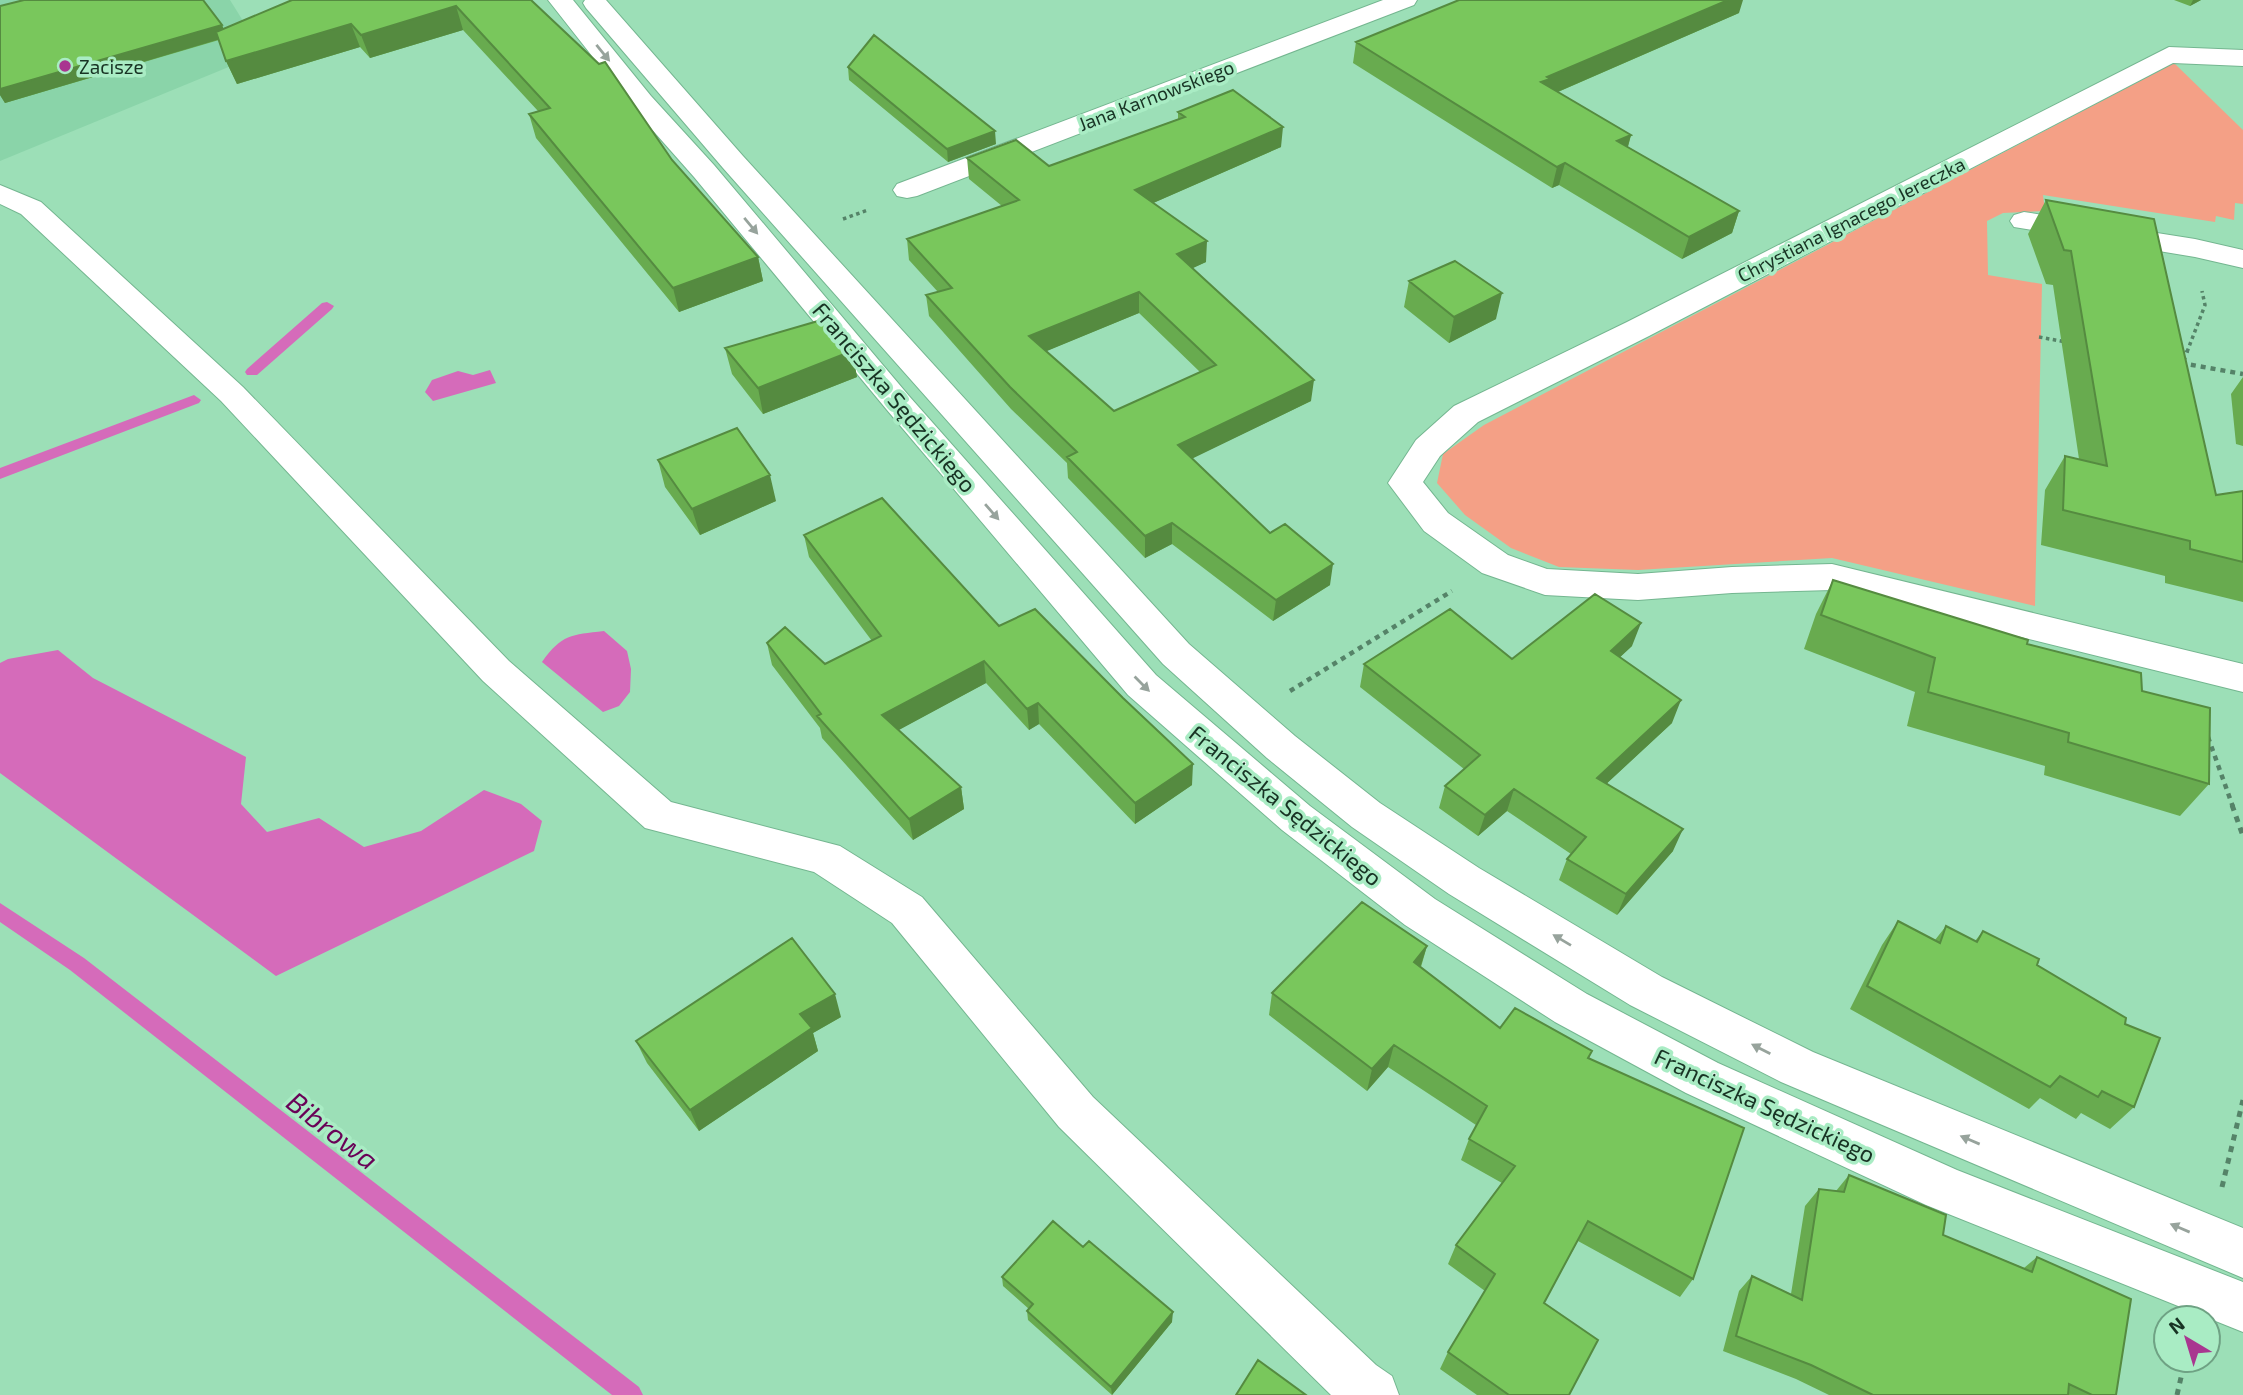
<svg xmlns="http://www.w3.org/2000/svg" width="2243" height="1395" font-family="'Exo 2',sans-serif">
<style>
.built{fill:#8ad4a9}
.green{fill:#f4a086}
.water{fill:#d56bba}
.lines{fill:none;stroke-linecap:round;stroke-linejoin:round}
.stream{fill:#d56bba;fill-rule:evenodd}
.minor-casing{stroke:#74b690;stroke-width:2}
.path-far2{stroke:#558368;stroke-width:3.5;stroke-dasharray:3.5 3.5;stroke-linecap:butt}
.path-far1{stroke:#558368;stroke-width:4.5;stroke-dasharray:5 5;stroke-linecap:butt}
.path{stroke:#558368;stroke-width:5;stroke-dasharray:6 6;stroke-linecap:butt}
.minor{fill:#fff;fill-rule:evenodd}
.wall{fill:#68ab4f;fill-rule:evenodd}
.shaded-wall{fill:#558b40}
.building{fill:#79c75c;stroke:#558b40;stroke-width:2;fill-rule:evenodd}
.oneway{fill:#97a39c}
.poi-dot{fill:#a93690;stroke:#a9ecc4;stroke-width:2.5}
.labels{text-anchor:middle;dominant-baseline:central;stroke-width:7;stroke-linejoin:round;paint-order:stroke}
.far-poi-label{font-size:19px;fill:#183324;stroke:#a9ecc4;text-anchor:start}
.far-street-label{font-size:19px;fill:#183324;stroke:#a9ecc4}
.street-label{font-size:23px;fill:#183324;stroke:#a9ecc4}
.near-water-label{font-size:28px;font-style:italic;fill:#690257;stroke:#a9ecc4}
</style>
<rect width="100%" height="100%" fill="#9cdfb7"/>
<path class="built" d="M0,0H230L263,53L0,161Z"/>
<path class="green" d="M2174,63L2243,130V204L2235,203L2234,220L2216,216L2215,222L2043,195L2045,211L2003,213L1987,221L1988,275L2042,284L2035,606L1832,558L1638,570L1559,567L1511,548L1465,515L1437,483L1443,454L1484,425Z"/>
<path class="water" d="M490,370L496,383L433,401L425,392L432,380L458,371L473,375Z
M604,631L627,651L631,669L630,692L619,706L603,712L542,662C562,634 571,635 604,631Z
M58,650L93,678L246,757L241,804L267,832L319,818L364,847L421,831L484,790L521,804L542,821L534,851L276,976L0,773V663L8,659Z"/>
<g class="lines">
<path class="stream" d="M327,302L334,306L332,309L257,375H247L245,372L247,369L322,303Z
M194,395L201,400L199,403L0,479V468Z
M0,903L84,958L639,1387L643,1395H612L70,970L0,922Z"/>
<g class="minor-casing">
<path id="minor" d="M548,0H573L651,96L714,165L909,396L1156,675L1310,806L1435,899L1587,994L1718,1063L1957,1170L2243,1282V1332L1926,1205L1686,1093L1555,1022L1405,925L1282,830L1128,695L887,410L694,177L633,108Z
M585,0H606L743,156L1189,644L1295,736L1380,803L1479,868L1662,977L1813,1052L2243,1228V1278L1781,1082L1630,1005L1449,894L1352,827L1267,758L1163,664L723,168L586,8L583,3Z
M1383,0H1417L1414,5L917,196L907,198L897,196L893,190L897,184Z
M2169,47L2243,50V66L2173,63L1649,336L1478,422L1440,456L1423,482L1448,513L1508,555L1547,569L1638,574L1732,567L1832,564L2243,664V692L1832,590L1732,593L1638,600L1545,595L1482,573L1424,531L1388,483L1416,440L1454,406L1627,322Z
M0,185L41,202L243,387L509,661L671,802L840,846L922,897L1093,1097L1376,1365L1392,1376L1399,1395H1331L1059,1127L892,923L814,872L645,828L483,681L221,401L21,214L0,204Z
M2024,212L2195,239L2243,250V268L2195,257L2014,227L2010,221L2014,215Z"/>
</g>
<path class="path-far2" d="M843,219L868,210
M2039,337L2066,342
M2187,352L2205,305L2202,291"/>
<path class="path-far1" d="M2183,362L2187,351
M2181,363L2243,374
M1290,691L1452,591
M2208,737L2233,807"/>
<path class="path" d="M2232,805L2243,836
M2222,1187L2243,1100
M2177,1395L2185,1360"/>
<use href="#minor" class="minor"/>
</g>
<path class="wall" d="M531,0L758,257L763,281L679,312L536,138L529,114L538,111L463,30L370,58L360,47L237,84L226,61L219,40L5,103L0,95V6L222,25L223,28Z
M2174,0H2201L2190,6Z
M1739,13L1558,92L1631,135L1628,147L1739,211L1732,233L1682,259L1559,185L1552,188L1353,63L1356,42Z
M848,67L996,144L948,162L849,80Z
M1178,112L1281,147L1153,203L1206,262L1192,268L1311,401L1192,458L1270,533L1330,585L1273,621L1172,544L1145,558L1068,478L1067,463L1011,409L929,316L926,295L938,292L909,260L907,239L1002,206L969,179L967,158L1049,166L1178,119ZM1139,313L1200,372L1114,411L1046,351Z
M2046,200L2216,495L2243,491V602L2165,583V576L2041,545L2045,490L2065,456L2079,459L2053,285L2046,284L2028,234Z
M1409,281L1496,319L1449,343L1404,307Z
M725,348L852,351L857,377L763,414L732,374Z
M2243,377V446L2236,444L2231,394Z
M658,460L776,501L700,535L665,487Z
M804,535L999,626L1192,785L1135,824L1039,724L1029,730L986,683L898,730L961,787L964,809L913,840L822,738L820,728L772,665L767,643L825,664L872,641L809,557Z
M1833,580L2027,644L2142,691L2209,784L2180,816L2044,775L2045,766L1907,726L1915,692L1804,649L1816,614Z
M1632,646L1620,657L1672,723L1607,783L1673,851L1617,915L1559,880L1567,859L1571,854L1507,811L1478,836L1439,808L1445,786L1464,769L1360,687L1364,664L1512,659Z
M1898,921L1935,940L1946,926L1975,941L1983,931L2037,965L2125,1024L2134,1107L2110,1129L2081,1113L2076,1119L2040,1098L2029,1109L1850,1009L1882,945Z
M1427,946L1421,967L1500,1028L1592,1051L1589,1058L1693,1279L1680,1297L1578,1241L1544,1303L1569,1395H1477L1440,1369L1448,1352L1485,1291L1448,1264L1456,1245L1502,1183L1461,1160L1469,1139L1476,1125L1388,1067L1367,1091L1269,1015L1272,993Z
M841,1017L813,1033L818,1051L699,1131L647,1063L636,1041Z
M1849,1175L1943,1235L2024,1268L2037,1257L2116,1395H1829L1796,1379L1723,1351L1739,1291L1752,1276L1791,1294L1805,1206L1819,1189L1836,1191Z
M1083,1247L1172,1322L1112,1395L1028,1320L1027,1311L1029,1309L1003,1286L1002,1277Z"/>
<path class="shaded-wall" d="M1728,0H1743L1739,13L1546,97L1541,82L1547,77Z
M2193,0H2201L2190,6Z
M456,6L463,30L370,58L361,35Z
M351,24L360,47L237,84L226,61Z
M222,25L227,37L5,103L0,95V89Z
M1283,127L1281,147L1135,211V190Z
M995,131L996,144L948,162L947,149Z
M1631,135L1625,156L1617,141Z
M1565,163L1559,185L1552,188L1557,167Z
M1739,211L1732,233L1682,259L1689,237Z
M1207,241L1206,262L1176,276L1177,254Z
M758,257L763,281L679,312L673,288Z
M1139,292V313L1030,358L1029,336Z
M1502,293L1496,319L1449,343L1454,317Z
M852,351L857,377L763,414L758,388Z
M1314,380L1311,401L1177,466L1178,445Z
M770,475L776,501L700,535L692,509Z
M1172,523V544L1145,558V536Z
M1333,564L1330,585L1273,621L1276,600Z
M1641,623L1632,646L1603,673L1611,651Z
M984,661L986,683L886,737L882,715Z
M1681,700L1672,723L1589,800L1597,778Z
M1038,703L1039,724L1029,730L1027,709Z
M1193,764L1192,785L1135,824V803Z
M961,787L964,809L913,840L909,819Z
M1514,789L1507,811L1478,836L1485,815Z
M1683,829L1673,851L1617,915L1626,894Z
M1427,946L1420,968L1414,962Z
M835,994L841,1017L813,1033L818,1051L699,1131L690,1110L800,1014Z
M1394,1045L1388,1067L1367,1091L1372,1069Z
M1173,1312L1172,1322L1112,1395L1111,1387Z"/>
<path class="building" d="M24,0H203L222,25L0,89V6Z
M292,0H531L599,64L605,62L672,160L758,257L673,288L529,114L550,108L456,6L361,35L351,24L226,61L216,32Z
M1459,0H1728L1547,77L1550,79L1541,82L1631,135L1617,141L1739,211L1689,237L1565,163L1557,167L1356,42Z
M874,35L995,131L947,149L848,67Z
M1233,90L1283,127L1135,190L1207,241L1177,254L1314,380L1178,445L1270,533L1285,524L1333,564L1276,600L1172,523L1145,536L1067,457L1077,452L1010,387L926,295L952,288L907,239L1019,200L967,158L1016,140L1049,166L1185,117L1178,112ZM1139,292L1216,365L1114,411L1029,336Z
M2046,200L2154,219L2216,495L2243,491V562L2190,549V541L2063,510L2065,456L2107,466L2071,251L2064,250Z
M1455,261L1502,293L1454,317L1409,281Z
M825,319L852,351L758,388L725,348Z
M737,428L770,475L692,509L658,460Z
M882,498L999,626L1035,609L1123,698L1193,764L1135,803L1038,703L1027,709L984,661L882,715L961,787L909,819L817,716L821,714L767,643L785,627L825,664L881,636L804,535Z
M1833,580L2028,640L2027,644L2141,673L2142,691L2210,708L2209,784L2068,742L2069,733L1928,692L1935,658L1821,615Z
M1595,594L1641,623L1611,651L1681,700L1597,778L1683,829L1626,894L1567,859L1586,837L1514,789L1485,815L1445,786L1480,755L1364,664L1450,609L1512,659Z
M1362,902L1427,946L1414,962L1500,1028L1515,1008L1592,1051L1588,1058L1744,1128L1693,1279L1588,1221L1544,1303L1598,1340L1569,1395H1509L1448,1352L1495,1274L1456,1245L1515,1166L1469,1139L1487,1106L1394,1045L1372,1069L1272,993Z
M1898,921L1940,943L1946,926L1977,942L1983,931L2039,959L2037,965L2126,1018L2125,1024L2160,1038L2134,1107L2102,1091L2098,1097L2060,1076L2050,1087L1867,986Z
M792,938L835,994L800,1014L812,1028L690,1110L636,1041Z
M1849,1175L1946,1215L1943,1235L2032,1272L2037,1257L2131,1299L2116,1395H2092L2069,1384L2068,1395H1873L1811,1365L1736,1336L1752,1276L1802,1300L1819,1189L1844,1192Z
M1053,1221L1083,1247L1089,1241L1173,1312L1111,1387L1027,1311L1033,1304L1002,1277Z
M1258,1360L1306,1395H1236Z"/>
<defs><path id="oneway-solid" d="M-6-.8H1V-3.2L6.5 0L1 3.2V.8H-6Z" transform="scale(1.75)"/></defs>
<g class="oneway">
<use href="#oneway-solid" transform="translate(603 53) rotate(51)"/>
<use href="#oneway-solid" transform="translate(751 226) rotate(50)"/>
<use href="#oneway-solid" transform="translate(992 512) rotate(49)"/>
<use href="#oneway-solid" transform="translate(1142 684) rotate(45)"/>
<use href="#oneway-solid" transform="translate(1562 940) rotate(-149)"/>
<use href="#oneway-solid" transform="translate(1761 1049) rotate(-153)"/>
<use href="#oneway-solid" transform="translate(1970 1140) rotate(-157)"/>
<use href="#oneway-solid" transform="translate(2180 1228) rotate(-157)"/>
</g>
<circle class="poi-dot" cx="65" cy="66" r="7"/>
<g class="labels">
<g class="far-poi-label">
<text x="79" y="66">Zacisze</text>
</g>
<g class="far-street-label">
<text transform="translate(1156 95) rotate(-21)">Jana Karnowskiego</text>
<text transform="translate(1851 219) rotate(-27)">Chrystiana Ignacego Jereczka</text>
</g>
<g class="street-label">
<text transform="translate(895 397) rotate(50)">Franciszka Sędzickiego</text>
<text transform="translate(1286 805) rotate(39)">Franciszka Sędzickiego</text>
<text transform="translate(1765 1105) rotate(25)">Franciszka Sędzickiego</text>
</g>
<g class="near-water-label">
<text transform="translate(333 1130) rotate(38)">Bibrowa</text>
</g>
</g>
<g transform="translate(2187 1339) rotate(322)"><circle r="33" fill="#a9ecc4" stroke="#6fa284" stroke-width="2"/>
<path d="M0-5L12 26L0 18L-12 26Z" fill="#a93690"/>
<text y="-10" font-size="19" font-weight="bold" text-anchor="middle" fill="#183324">N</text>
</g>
</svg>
